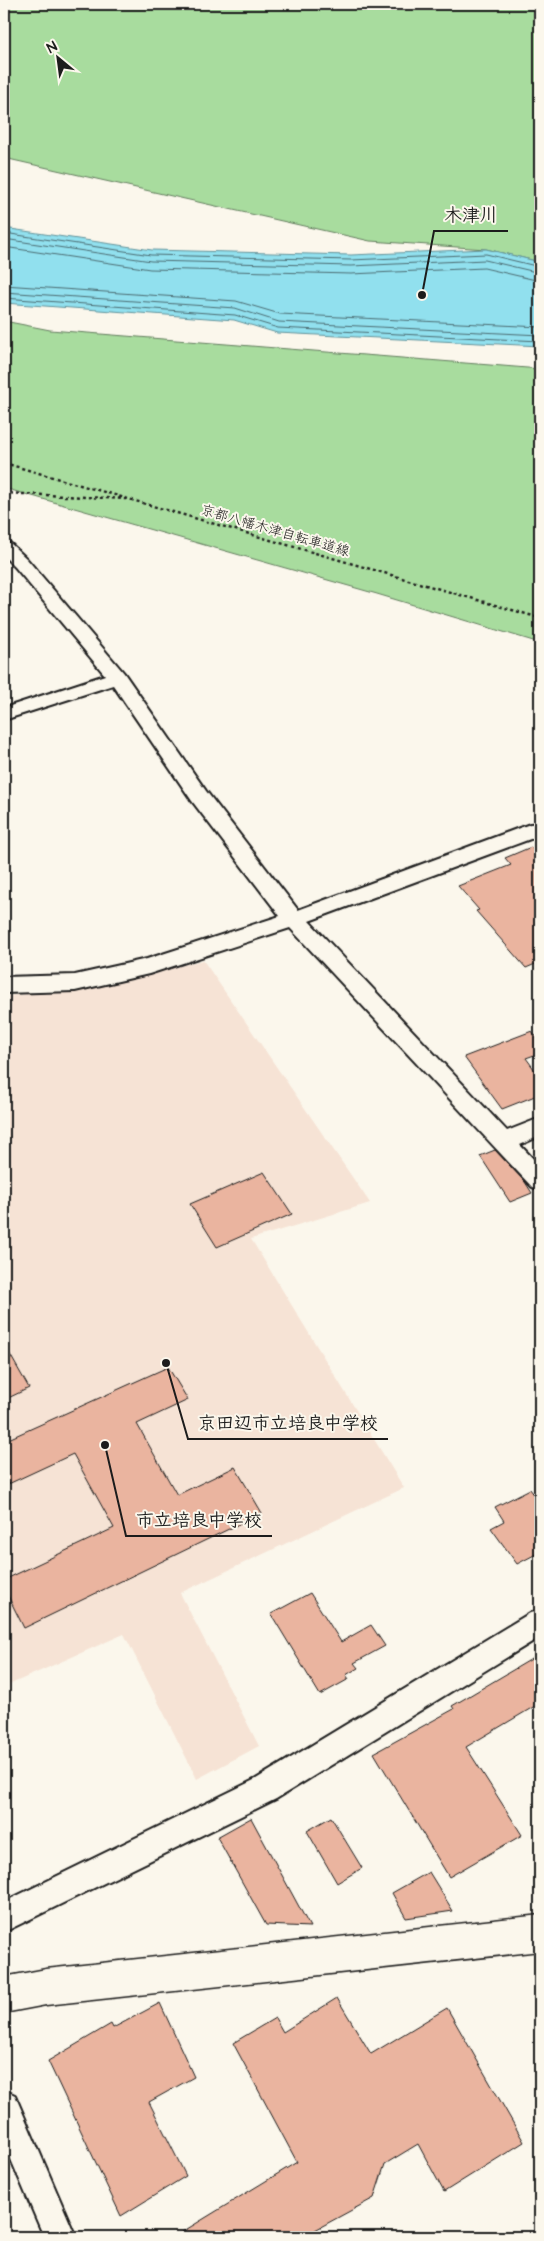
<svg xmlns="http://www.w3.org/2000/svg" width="544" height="2241" font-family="'Architects Daughter','Klee One',sans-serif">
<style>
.built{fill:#f6e3d5}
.green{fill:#a8dc9e;stroke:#627c5d}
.water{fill:#91e0ee;stroke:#62929a}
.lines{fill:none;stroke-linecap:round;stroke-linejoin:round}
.shore{stroke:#4b6a70;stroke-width:1}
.building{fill:#eab49f;stroke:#1c1c1c}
.street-casing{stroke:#1c1c1c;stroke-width:4}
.secondary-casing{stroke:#1c1c1c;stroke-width:3}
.path{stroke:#1c1c1c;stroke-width:2.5;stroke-dasharray:3 3;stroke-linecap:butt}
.street{fill:#fbf7ec;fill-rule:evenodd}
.secondary{fill:#fbf7ec;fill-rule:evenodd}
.labels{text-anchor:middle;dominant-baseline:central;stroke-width:4;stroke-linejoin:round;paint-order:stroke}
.far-street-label{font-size:14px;fill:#1c1c1c;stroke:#fbf7ec}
.leader{fill:none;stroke:#1c1c1c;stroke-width:2}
.callout-dot{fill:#1c1c1c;stroke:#fbf7ec;stroke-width:2}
.callout-label{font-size:18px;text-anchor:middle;font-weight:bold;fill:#1c1c1c;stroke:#fbf7ec;stroke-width:4;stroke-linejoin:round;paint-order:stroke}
</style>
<rect width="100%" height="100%" fill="#fbf7ec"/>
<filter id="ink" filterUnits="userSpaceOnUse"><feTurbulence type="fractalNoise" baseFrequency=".02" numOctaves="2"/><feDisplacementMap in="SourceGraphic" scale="10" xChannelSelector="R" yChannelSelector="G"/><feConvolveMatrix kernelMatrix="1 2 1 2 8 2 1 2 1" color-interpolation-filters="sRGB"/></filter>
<g filter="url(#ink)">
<path class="built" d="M203,960L370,1203L251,1239L404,1488L180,1593L259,1746L197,1779L124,1634L4,1687V996L90,989Z"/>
<path class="green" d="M4,4H540V262L486,249L370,241L4,158Z
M4,321L50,330L540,369V643L377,594L4,488Z"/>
<path class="water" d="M4,228L152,250L351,255L486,249L540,262V346L277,333L234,320L4,303Z"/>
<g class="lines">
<path class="shore" d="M4,233L151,255L351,260L486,254L540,267
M4,239L151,261L351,266L485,260L540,273
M4,247L150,269L351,274L484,268L540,281
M4,285L236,301L280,314L540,327
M4,292L235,308L279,322L540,335
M4,298L235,315L278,328L540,341"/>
</g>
<path class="building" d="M531,847L540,856V962L526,968L476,911L479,910L458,886L511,865L505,858Z
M532,1031L540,1042V1053L526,1058L540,1077V1094L502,1109L464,1057Z
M495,1150L525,1182L532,1193L510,1202L480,1156Z
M264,1172L292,1214L217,1247L190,1204Z
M4,1344L29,1388L4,1400Z
M168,1367L188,1400L137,1424L177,1495L235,1467L262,1513L24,1628L4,1588V1580L114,1528L73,1454L4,1486V1441Z
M530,1489L540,1503V1552L517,1564L491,1528L504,1521L495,1507Z
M310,1593L341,1642L371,1625L385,1646L354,1663L358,1668L346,1675L349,1679L320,1695L271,1614Z
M540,1654V1703L466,1747L522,1835L449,1877L374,1753L454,1709L452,1706Z
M331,1817L362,1868L337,1883L307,1831Z
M251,1818L310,1927L266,1925L217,1837Z
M429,1872L453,1911L406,1918L392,1893Z
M337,1998L371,2054L447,2008L524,2142L444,2192L418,2144L385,2164L374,2198L315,2230L319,2237H174L297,2162L233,2043L275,2018L283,2032Z
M160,2003L194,2077L149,2102L186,2176L121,2216L48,2061L111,2024L113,2028Z"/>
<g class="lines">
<g class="street-casing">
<path id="street" d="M4,542L10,543L27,559L124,673L206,791L298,910L530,824L540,823V840L533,838L309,921L507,1131L540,1118V1136L520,1145L540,1166V1190L532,1187L290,928L149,974L75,991L4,993V977L75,975L147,959L280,916L192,801L113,685L4,720V708L105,675L15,567L4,556Z
M540,1610V1637L276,1799L4,1932V1902L256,1779L530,1613Z
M4,2090L15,2095L76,2237H44L4,2143Z"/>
</g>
<g class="secondary-casing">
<path id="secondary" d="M540,1915V1951L46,2005L4,2013V1977L46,1969Z"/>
</g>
<path class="path" d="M4,463L540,618
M4,493L126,499"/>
<use href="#street" class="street"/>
<use href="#secondary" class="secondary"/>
</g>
</g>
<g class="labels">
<g class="far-street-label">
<text transform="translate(275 531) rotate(16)">京都八幡木津自転車道線</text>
</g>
</g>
<path class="leader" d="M422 295L434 231H508M166 1363L188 1439H388M105 1445L126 1536H272"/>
<g class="callout-dot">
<circle cx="422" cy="295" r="5"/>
<circle cx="166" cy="1363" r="5"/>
<circle cx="105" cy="1445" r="5"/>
</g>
<g class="callout-label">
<text x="471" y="221">木津川</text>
<text x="288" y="1429">京田辺市立培良中学校</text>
<text x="199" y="1526">市立培良中学校</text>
</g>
<rect width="544" height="2241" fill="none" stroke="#fbf7ec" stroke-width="20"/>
<rect x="10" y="10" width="524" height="2221" fill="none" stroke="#1c1c1c" stroke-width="2" filter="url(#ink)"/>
<g transform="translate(58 58) rotate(331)" stroke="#fbf7ec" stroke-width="4" paint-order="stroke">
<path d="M0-4L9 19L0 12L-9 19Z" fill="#1c1c1c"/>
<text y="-8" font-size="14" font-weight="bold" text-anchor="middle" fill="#1c1c1c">N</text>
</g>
</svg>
